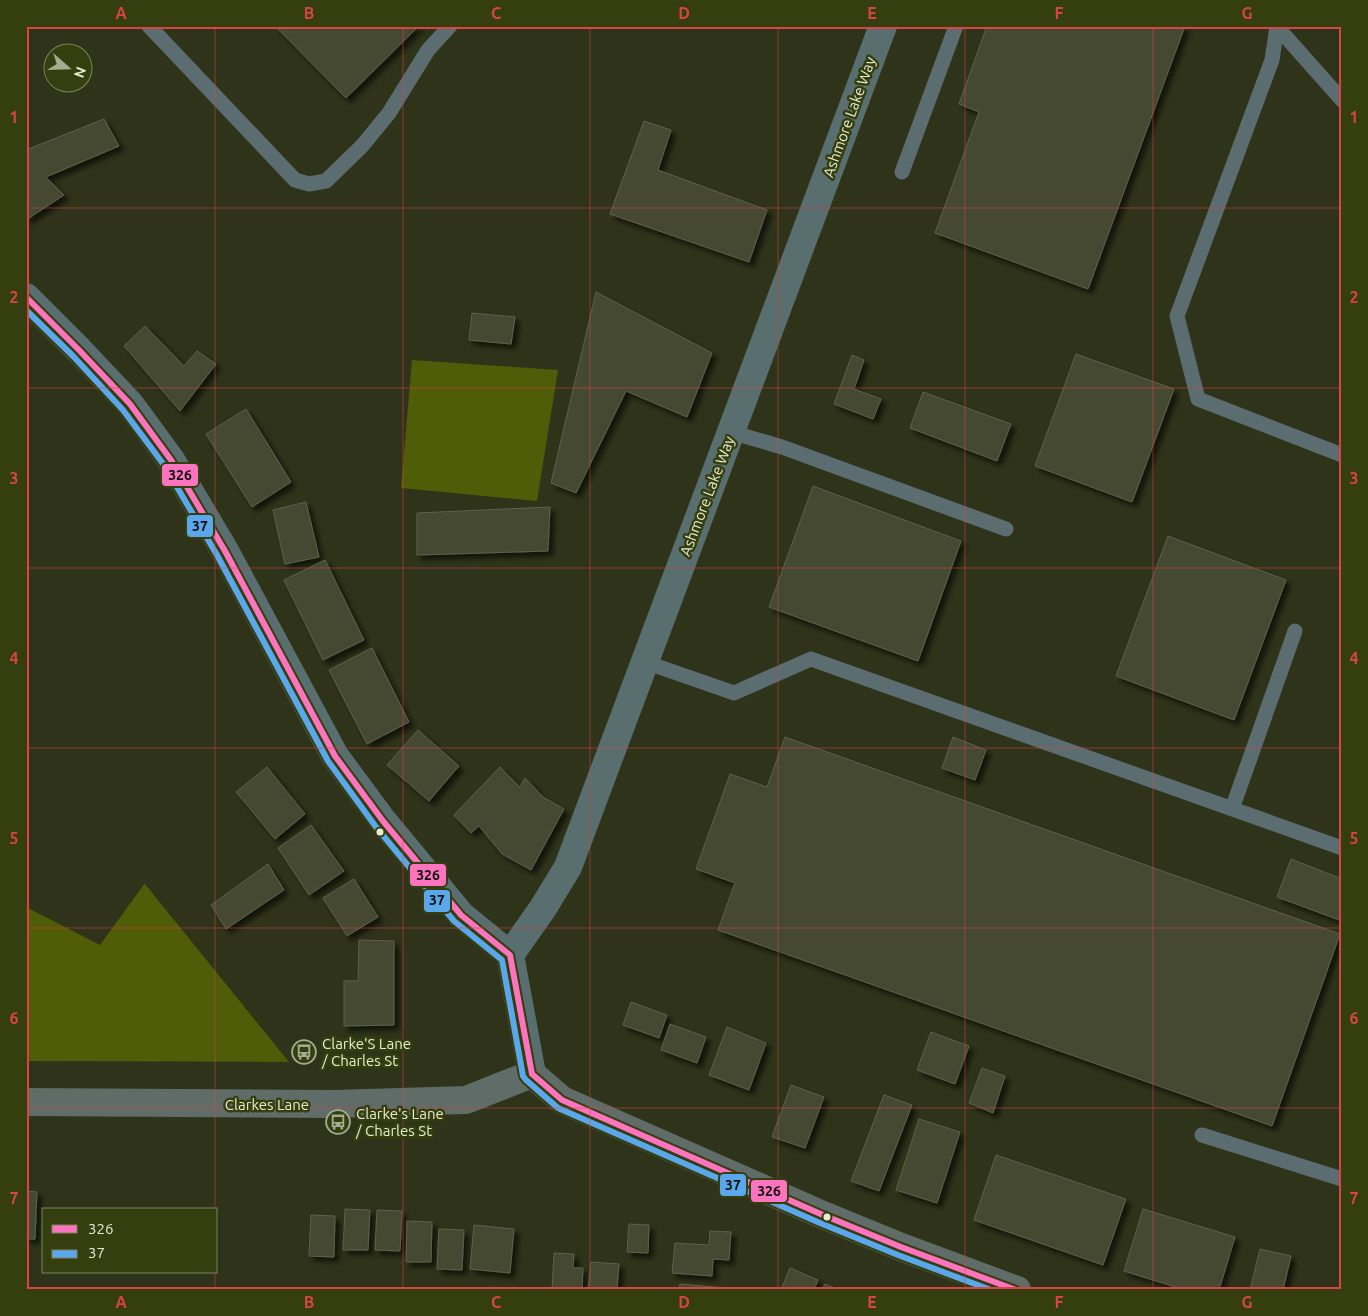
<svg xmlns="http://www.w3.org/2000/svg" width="1368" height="1316" font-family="Ubuntu,sans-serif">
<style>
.green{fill:#4f5c08}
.building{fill:#444830;stroke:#5d624d;filter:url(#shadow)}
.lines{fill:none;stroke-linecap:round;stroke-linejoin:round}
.lane{stroke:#5b6d70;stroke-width:15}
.secondary{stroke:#596e6e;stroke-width:28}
.primary{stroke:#606c67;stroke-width:28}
.bus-1-casing{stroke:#353e0e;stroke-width:10}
.bus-2-casing{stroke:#353e0e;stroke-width:10}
.bus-1{stroke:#fc73be;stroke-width:6}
.bus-2{stroke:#5aa8eb;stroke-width:6}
.grid{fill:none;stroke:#d84542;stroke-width:1;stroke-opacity:0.55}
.bus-dot{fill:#e5ecd2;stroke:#353e0e;stroke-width:2}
.labels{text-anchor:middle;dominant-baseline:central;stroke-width:5;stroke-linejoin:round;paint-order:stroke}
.street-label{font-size:15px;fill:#e5ecd2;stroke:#353e0e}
.poi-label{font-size:15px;fill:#e5ecd2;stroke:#353e0e;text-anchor:start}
.line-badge{stroke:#353e0e;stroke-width:2}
.pale-badge-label{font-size:14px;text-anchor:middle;font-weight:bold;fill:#111}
.neatline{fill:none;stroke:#d84542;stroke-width:2}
.grid-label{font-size:16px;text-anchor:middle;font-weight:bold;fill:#d84542}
</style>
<defs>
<filter id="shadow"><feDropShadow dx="4.5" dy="4.5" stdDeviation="2.5" flood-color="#0009"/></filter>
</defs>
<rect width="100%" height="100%" fill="#2e3319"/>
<path class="green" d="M412,360L558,370L537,501L401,488Z
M145,883V884L289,1062L26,1061V907L100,945Z"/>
<path class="building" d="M275,26H419L346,98Z
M987,26H1185L1088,289L935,233L979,112L959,104Z
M104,119L119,146L46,177L64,195L26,220V150Z
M644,121L671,130L658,170L767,210L749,262L610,214Z
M596,292L712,353L687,417L626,391L576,493L551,483Z
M472,313L515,317L511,344L469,340Z
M145,326L184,366L197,351L216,364L180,411L124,346Z
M1076,354L1174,389L1132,502L1035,466Z
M852,355L864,360L854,389L881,399L873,419L834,404Z
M923,392L1011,424L997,461L910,428Z
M246,409L291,482L252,507L206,434Z
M813,486L961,541L918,661L769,607Z
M306,502L319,557L285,564L273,510Z
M550,507L548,551L417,555V513Z
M1168,536L1286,580L1234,720L1116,676Z
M325,560L364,640L323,660L284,580Z
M372,648L409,722L367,744L329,670Z
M418,730L459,766L429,801L387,765Z
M785,737L1340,934L1272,1126L718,930L735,883L696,869L730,774L767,787Z
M953,737L986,750L975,780L942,768Z
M267,767L305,814L275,839L236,792Z
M500,767L520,787L525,778L543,797L564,809L531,870L502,854L479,826L471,833L454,815Z
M311,825L344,871L309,895L278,848Z
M1291,859L1342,879V921L1277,897Z
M268,864L284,890L226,929L211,905Z
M354,879L378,917L347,936L323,898Z
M359,940L394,941V1025L344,1026V981H358Z
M631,1002L667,1015L659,1038L623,1025Z
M670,1024L706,1037L697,1063L661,1050Z
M727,1027L766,1043L749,1090L709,1075Z
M931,1032L969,1046L955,1084L917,1070Z
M982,1068L1005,1076L993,1113L969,1103Z
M791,1085L824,1097L805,1148L772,1137Z
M884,1095L912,1105L879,1191L851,1181Z
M919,1119L960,1132L937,1203L896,1190Z
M996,1155L1126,1199L1103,1265L974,1220Z
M26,1191L37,1192L35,1239H26Z
M345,1209L370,1210L368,1250H343Z
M1143,1209L1235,1237L1219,1290H1185L1124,1271Z
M377,1210L402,1211L400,1251L375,1250Z
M311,1215L335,1216L334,1257L309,1256Z
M407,1221L432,1222L431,1262H406Z
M629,1224L649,1225L648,1253L627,1252Z
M474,1225L514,1229L510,1273L470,1269Z
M439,1229L464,1230L462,1270L437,1269Z
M710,1231L731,1232L729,1260L713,1259L712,1276L672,1273L675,1243L709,1245Z
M1260,1249L1291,1256L1283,1290H1250Z
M554,1253L574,1254L573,1268H583L582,1290H552Z
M591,1262L619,1264L617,1290H588Z
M790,1268L818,1280L814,1290H781Z
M680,1284L725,1288V1290H679Z
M825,1284L839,1290H822Z"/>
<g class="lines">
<path class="lane" d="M149,26L295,180L309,184L326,181L362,146L389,113L428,50L450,26
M1277,26L1272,60L1177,316L1198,399L1342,455
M1278,28L1342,100
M902,172L956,26
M731,432L782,447L1006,529
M645,662L734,693L811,659L1342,848
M1232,809L1295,631
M1202,1135L1342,1179"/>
<path class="secondary" d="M26,297L79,350L130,404L171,460L225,551L335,756L383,821L461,915L510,955L532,1074
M510,955L543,908L568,867L883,26"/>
<path class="primary" d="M26,1102L334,1104L466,1100L532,1074L562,1100L823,1215L901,1247L1017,1290"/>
<g class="bus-1-casing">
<path id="bus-1" d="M26,297L79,350L130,404L171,460L225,551L335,756L383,821L461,915L510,955L532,1074
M532,1074L562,1100L823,1215L901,1247L1016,1290"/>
</g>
<g class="bus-2-casing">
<path id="bus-2" d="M26,310L73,356L123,410L164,465L217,555L328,761L376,827L454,921L502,960L523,1076L526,1080L558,1108L820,1223L898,1255L991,1290"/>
</g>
<use href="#bus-1" class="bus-1"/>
<use href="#bus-2" class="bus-2"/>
</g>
<path class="grid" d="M215,26V1210M403,26V1290M590,26V1290M778,26V1290M965,26V1290M1153,26V1290M26,208H1342M26,388H1342M26,568H1342M26,748H1342M26,928H1342M26,1108H1342M215,1272V1290"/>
<defs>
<g id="bus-ring" transform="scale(1.25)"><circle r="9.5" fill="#353e0e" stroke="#a5ab91" stroke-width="1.5"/><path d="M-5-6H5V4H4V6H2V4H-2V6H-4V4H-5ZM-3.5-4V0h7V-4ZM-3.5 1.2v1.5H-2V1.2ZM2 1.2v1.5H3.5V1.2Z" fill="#a5ab91"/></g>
</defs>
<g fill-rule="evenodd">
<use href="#bus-ring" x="304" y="1052"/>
<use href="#bus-ring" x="338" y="1122"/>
</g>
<g class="bus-dot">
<circle cx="380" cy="832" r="4.5"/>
<circle cx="827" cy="1217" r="4.5"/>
</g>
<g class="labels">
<g class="street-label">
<text transform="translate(849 117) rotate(-70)">Ashmore Lake Way</text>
<text transform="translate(707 496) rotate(-69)">Ashmore Lake Way</text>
<text x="267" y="1104">Clarkes Lane</text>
</g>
<g class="poi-label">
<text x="322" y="1043">Clarke'S Lane<tspan x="322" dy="17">/ Charles St</tspan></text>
<text x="356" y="1113">Clarke's Lane<tspan x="356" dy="17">/ Charles St</tspan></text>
</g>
</g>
<g class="line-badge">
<rect x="161" y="463" width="38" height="24" rx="5" fill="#fc73be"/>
<rect x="186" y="514" width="28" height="24" rx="5" fill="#5aa8eb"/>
<rect x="409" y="863" width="38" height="24" rx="5" fill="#fc73be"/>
<rect x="423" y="889" width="28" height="24" rx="5" fill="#5aa8eb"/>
<rect x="719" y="1173" width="28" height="24" rx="5" fill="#5aa8eb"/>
<rect x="750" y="1179" width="38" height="24" rx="5" fill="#fc73be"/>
</g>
<g class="pale-badge-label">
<text x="180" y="480">326</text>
<text x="200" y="531">37</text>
<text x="428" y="880">326</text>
<text x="437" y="905">37</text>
<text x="733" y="1190">37</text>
<text x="769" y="1196">326</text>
</g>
<rect width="1368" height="1316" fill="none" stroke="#353e0e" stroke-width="55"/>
<rect x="42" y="1208" width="175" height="65" fill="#353e0e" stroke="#7b845c"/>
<rect x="52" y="1225" width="25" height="8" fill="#fc73be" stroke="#7b845c"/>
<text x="88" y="1234" font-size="15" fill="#e5ecd2">326</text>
<rect x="52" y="1250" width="25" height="8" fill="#5aa8eb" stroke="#7b845c"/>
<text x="88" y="1258" font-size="15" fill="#e5ecd2">37</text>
<g transform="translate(68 68) rotate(110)"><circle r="24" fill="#353e0e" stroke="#7b845c"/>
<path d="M0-4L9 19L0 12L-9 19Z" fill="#a5ab91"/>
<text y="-8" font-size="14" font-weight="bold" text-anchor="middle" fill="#e5ecd2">N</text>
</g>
<rect x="28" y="28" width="1312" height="1260" class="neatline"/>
<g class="grid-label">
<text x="121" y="19">A</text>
<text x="309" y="19">B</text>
<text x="496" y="19">C</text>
<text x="684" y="19">D</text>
<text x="872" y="19">E</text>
<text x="1059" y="19">F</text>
<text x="1247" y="19">G</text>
<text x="14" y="123">1</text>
<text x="1354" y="123">1</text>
<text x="14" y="303">2</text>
<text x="1354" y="303">2</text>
<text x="14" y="484">3</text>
<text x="1354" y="484">3</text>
<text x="14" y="664">4</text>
<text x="1354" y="664">4</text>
<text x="14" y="844">5</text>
<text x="1354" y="844">5</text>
<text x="14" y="1024">6</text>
<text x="1354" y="1024">6</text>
<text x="14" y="1204">7</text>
<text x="1354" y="1204">7</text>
<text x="121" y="1308">A</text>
<text x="309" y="1308">B</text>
<text x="496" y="1308">C</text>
<text x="684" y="1308">D</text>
<text x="872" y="1308">E</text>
<text x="1059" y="1308">F</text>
<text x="1247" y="1308">G</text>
</g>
</svg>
